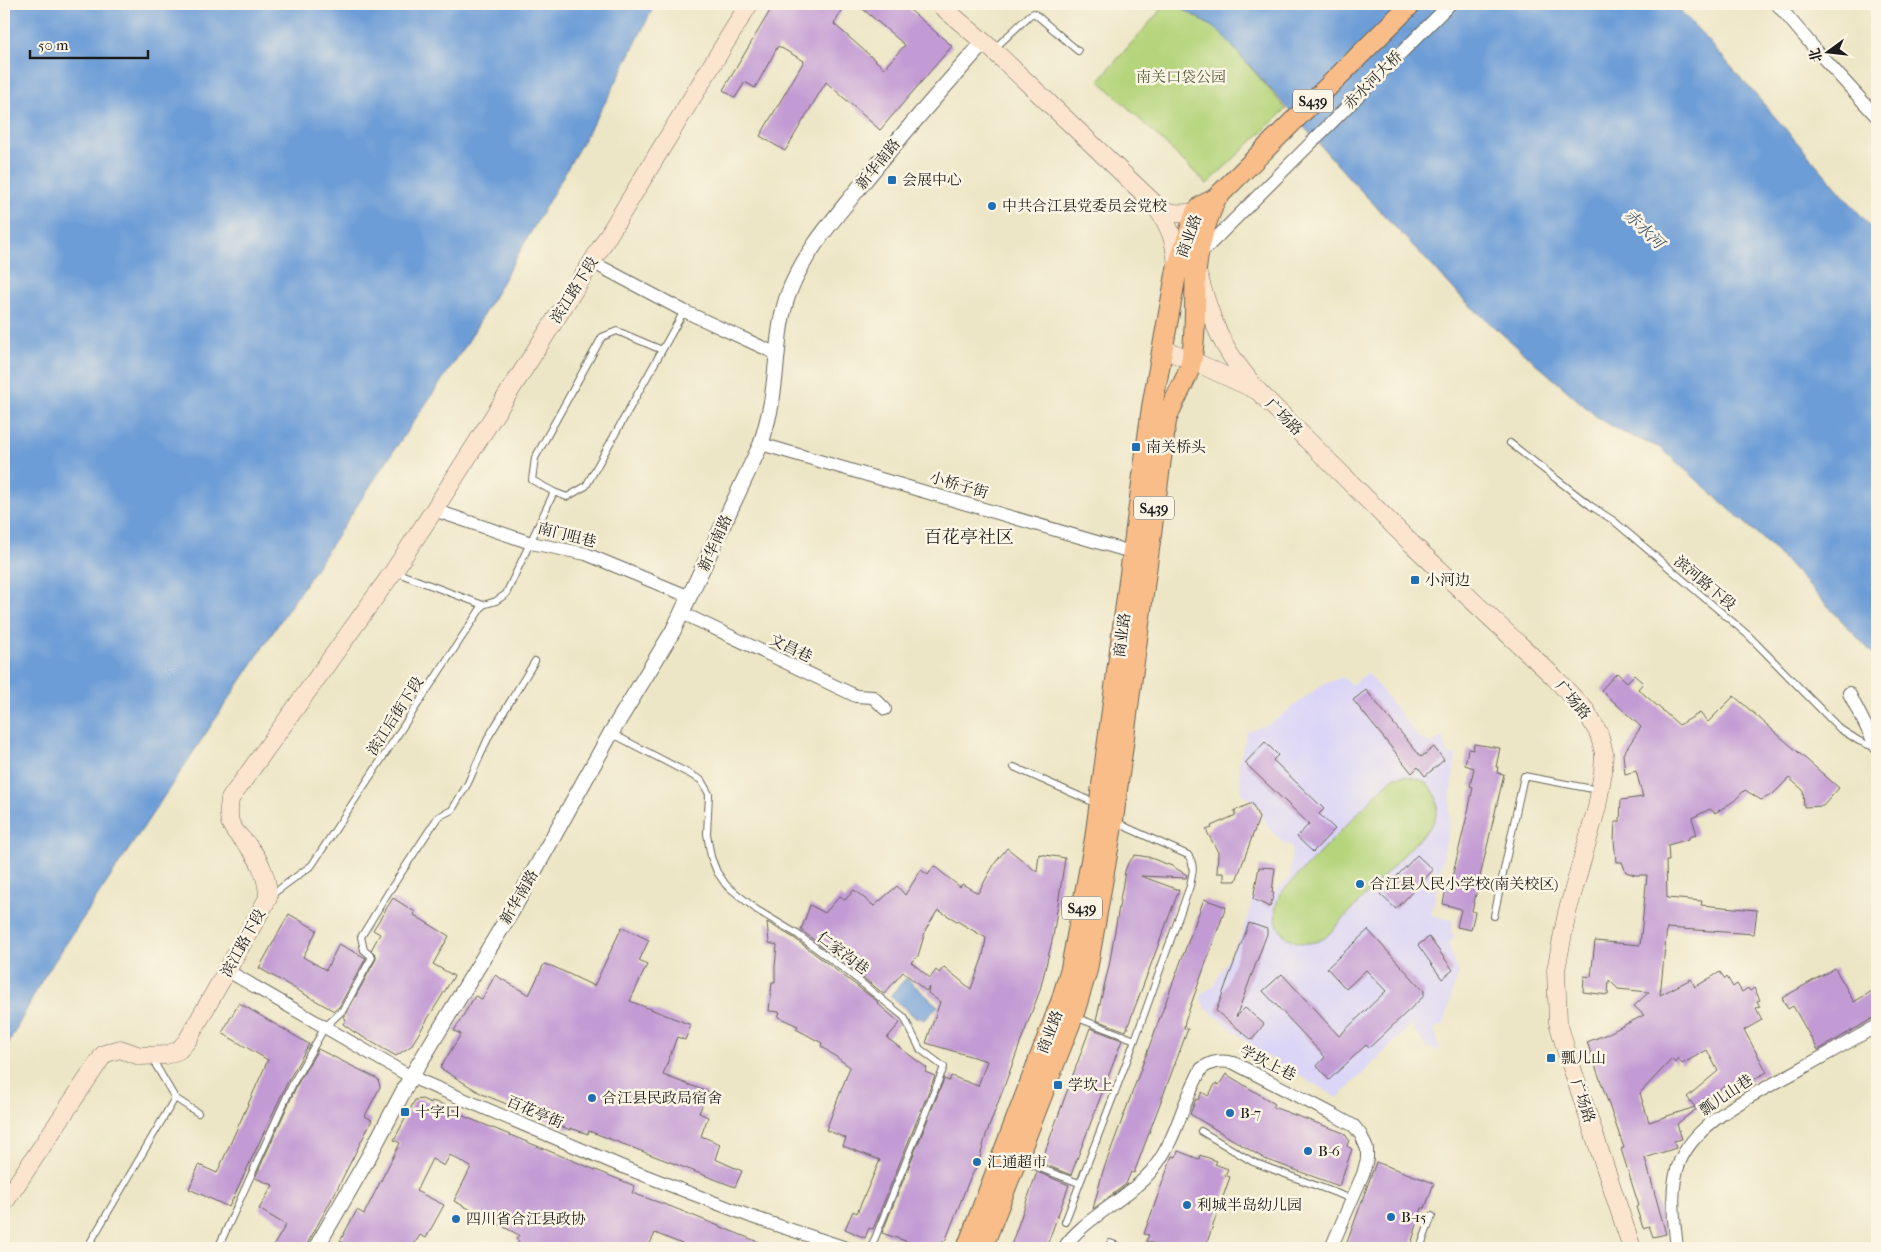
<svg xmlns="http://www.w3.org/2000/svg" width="1881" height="1252" font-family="'IM FELL French Canon','Noto Serif SC',serif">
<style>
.built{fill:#dbd6f7}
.green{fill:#b5d47b;stroke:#68784c}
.water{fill:#6d9dd7;stroke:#445c7a}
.building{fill:#c39bd4;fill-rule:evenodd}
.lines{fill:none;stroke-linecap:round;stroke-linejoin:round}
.service-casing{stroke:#656358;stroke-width:8}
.minor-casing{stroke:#656358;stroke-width:14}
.tertiary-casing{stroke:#656358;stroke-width:17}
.secondary-casing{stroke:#656358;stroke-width:19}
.primary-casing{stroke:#656358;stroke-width:22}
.service{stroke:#fff;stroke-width:6}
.minor{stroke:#fff;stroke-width:12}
.tertiary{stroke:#fff;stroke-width:15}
.secondary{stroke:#fce5cf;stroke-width:18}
.primary{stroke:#f8bd88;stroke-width:20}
.poi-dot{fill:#1f6fb2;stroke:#fcf5e5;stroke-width:2}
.labels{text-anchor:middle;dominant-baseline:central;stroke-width:5;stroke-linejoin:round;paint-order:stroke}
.shield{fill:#fcf5e5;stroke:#5f5d58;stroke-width:1}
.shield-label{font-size:14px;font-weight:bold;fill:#1c1c1c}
.park-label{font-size:15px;fill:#525c3d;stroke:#fcf5e5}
.street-label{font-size:15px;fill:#1c1c1c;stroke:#fcf5e5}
.poi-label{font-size:15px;fill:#1c1c1c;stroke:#fcf5e5;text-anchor:start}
.water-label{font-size:16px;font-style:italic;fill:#405670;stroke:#fcf5e5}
.quarter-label{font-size:18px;fill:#1c1c1c;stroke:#fcf5e5}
</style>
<rect width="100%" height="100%" fill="#fcf5e5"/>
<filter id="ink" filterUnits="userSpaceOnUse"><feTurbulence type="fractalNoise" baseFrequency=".02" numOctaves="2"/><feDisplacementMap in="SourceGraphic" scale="10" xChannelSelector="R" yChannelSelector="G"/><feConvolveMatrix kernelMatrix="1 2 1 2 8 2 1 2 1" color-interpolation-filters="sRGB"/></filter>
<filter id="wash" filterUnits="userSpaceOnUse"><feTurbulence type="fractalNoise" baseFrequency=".0096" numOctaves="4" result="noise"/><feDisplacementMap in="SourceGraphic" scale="20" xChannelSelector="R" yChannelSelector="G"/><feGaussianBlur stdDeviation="1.12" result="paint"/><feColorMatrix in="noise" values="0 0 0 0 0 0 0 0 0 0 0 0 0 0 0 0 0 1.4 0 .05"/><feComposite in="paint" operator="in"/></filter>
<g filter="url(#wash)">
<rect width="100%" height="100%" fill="#ede6c6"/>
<path class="built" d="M1368,673L1420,739L1431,743L1437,739L1444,738L1447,754L1456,755L1451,792L1449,827L1431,915L1453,920L1451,933L1454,934V937L1448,944L1458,973L1443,1025L1434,1028L1440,1050L1427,1049L1411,1025L1338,1098L1258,1051L1205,1007L1201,998V995L1213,986L1242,934L1255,891L1273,893L1290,878L1292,846L1283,843L1268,827L1258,805L1242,794L1239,763L1247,732L1271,723L1323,684L1343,677L1351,685Z"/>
<path class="green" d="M1166,4H1175L1219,31L1286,109L1207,184L1099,80Z
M1405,776C1433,778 1445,800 1432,825L1325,938C1292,955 1264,927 1280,894L1388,782L1396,777Z"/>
<path class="water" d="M4,4H655L610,94L466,345L388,459L42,980L4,1052Z
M1175,4H1674L1706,38L1877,234V658L1771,546L1661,448L1622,432L1597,417L1467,303L1351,180L1219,31Z
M906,978L938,1006L925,1020L918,1017L916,1018L890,996Z"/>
<g id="blocks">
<path class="building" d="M774,4H846L834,24L884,68L905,45L857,4H903L952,46L880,130L826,82L785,151L760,136L804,61L778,46L755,88L745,82L735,98L723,90Z
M1617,673L1627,682L1634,675L1643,683L1638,689L1679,725L1700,713L1708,722L1734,696L1839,788L1823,806L1804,807L1803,790L1789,778L1773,794L1761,800L1745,790L1734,801L1715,813L1710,809L1692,818L1697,835L1689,837V839L1668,845L1669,861H1666L1667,898L1702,901L1701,905L1757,910L1754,934L1667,928L1660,995L1691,979L1695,987L1720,972L1725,979L1727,977L1733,987L1737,984L1742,992L1748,988L1750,991L1754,988L1760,1000L1757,1001L1760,1007L1756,1008L1762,1020L1744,1030L1767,1072L1730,1092L1726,1085L1677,1124L1682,1139L1674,1141L1676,1148L1645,1158L1666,1234L1653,1237L1649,1226L1643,1228L1636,1207L1639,1206L1621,1149L1624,1148L1587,1042L1607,1034L1644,1015L1634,1006L1649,992L1618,989L1609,980L1608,995L1583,992L1584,976L1591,977L1595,941L1640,945L1647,875H1635L1626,872L1622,862H1616L1614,840L1615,822H1620L1621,800L1643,797L1636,771L1625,774L1623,754L1641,727L1601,690ZM1707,1050L1718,1071L1687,1097L1695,1107L1649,1122L1640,1093L1672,1059L1675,1063L1678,1058L1682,1064Z
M1366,690L1421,757L1434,747L1444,760L1425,776L1418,767L1412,773L1353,700Z
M1265,742L1278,755L1273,760L1324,809L1319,814L1335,829L1313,852L1297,837L1309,824L1245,763Z
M1474,744L1500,748L1496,767H1498L1497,773L1504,774L1472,911L1475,912L1471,930L1457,927L1461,909L1443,904L1447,883L1450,886L1469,807L1473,787L1470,786L1474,768L1465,765L1468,749L1473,750Z
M1252,803L1259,818L1236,881H1224V873H1217L1218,852L1206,830L1212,828L1211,826L1236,815L1234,811Z
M1007,848L1037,872L1039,854L1065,858L1053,937L1040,990L986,1135L979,1161L968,1183L946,1239L939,1246L926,1248L882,1233L944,1079L949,1081L951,1076L978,1086L987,1061L926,1043L940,1002L928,993L929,987L926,991L903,972L884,994L801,930L810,905L825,913L840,896L845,900L854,890L874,906L897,886L905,895L921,870L928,875L934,866L960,887L962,884L978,893L995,863ZM938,910L986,938L983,956L971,989L944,967L939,973L936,970L930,978L911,962L918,956L926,929Z
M1135,855L1148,857L1172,866L1187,875L1186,878L1141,876L1179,890L1126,1031L1096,1020L1109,966L1125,871L1128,863Z
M1417,855L1433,870L1396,909L1380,894Z
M1259,867L1275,868L1272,893H1274L1270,907L1253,899Z
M393,898L415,912L414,915L449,936L433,964L454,976L411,1046L396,1056L354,1032L343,1024L346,1019L343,1017L347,1012L376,959V955L371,950L380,934L373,930Z
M1204,899L1226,907L1185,1021L1184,1028L1188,1029L1134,1173L1131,1172L1126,1184L1093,1209L1103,1171Z
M289,914L317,930L303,957L326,970L339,944L366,958L339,1007L334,1011L259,968Z
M767,922L794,938L878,1002L877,1003L900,1023L887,1038L927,1068L925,1072L935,1076L873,1229L869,1228L865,1238L845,1229L853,1211L857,1213L880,1160L843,1146L846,1138L826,1130L850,1067L821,1046L822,1043L796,1029L798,1026L778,1017L780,1012L769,1011L772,982H775V967L777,945L769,943Z
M1249,923L1267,929V934L1236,1017L1245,1008L1264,1024L1252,1040L1216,1011Z
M622,927L649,940L639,961L647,965L630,1001L691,1025L685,1040L677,1037L663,1075L708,1092L699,1113L708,1117L701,1136L720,1144L715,1159L742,1171L735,1187L589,1131L588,1134L570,1128V1130L560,1126L482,1094L440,1068L461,1034L454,1031L475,996L482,999L495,975L529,995L544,964L554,967L594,986Z
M1368,930L1424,991V996L1369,1048L1366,1045L1329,1080L1317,1066L1325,1057L1263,991L1282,974L1339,1036L1386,991L1366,970L1346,989L1327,968Z
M1429,937L1453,970L1442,979L1418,945Z
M1835,968L1854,1002L1877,988V1016L1818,1050L1793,1006L1788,1009L1782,998Z
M239,1003L309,1044L288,1081L229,1207L189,1189L199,1165L217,1173L268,1060L222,1033Z
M1090,1028L1122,1040L1071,1175L1041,1163Z
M318,1049L378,1079L380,1087L365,1116L372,1120L334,1195L305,1248H272L286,1225L259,1209L273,1185L255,1178L297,1085Z
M1226,1074L1275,1104L1273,1107L1344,1133L1349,1140L1347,1146L1352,1149L1339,1186L1265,1159L1190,1114L1196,1099L1198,1100L1202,1092L1208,1096L1216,1083L1219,1085Z
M422,1099L431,1103L432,1101L442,1104L457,1111L456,1113L635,1186L632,1193L672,1207L773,1248H692L655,1233L648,1248H515L519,1241L516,1239L519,1235L454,1201L471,1167L450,1155L444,1166L432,1159L416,1191L444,1205L426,1238L420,1235L412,1248H352L340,1241L357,1210L364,1214L400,1143L394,1140L415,1100Z
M1178,1151L1199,1159L1200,1155L1217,1161L1215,1164L1228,1169L1225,1175L1230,1177L1205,1248H1166L1146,1241L1149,1235L1144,1234L1172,1156L1176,1157Z
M1376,1162L1434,1183L1425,1208H1422L1410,1248H1345Z
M1037,1172L1069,1185L1046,1248H1010Z"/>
</g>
</g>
<g filter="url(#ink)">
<use href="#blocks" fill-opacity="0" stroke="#656358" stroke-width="1"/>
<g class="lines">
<g class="service-casing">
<path id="service" d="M994,49L1030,15L1034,13L1078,51
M662,350L617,331L602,337L535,458L532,480L554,492L567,497L586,486L684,311
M1510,443L1591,506L1614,521L1748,635L1840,729L1859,741L1876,748
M395,572L483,605
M611,733L701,780L709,794L707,834L711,857L717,872L726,885L757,910L797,934L848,972L904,1017L920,1049L944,1067L871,1248
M1014,767L1097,804
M270,896L312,865L483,605L496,601L506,594L554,492
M1494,916L1524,776L1598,790
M1075,1017L1135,1040
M151,1057L175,1098L198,1113
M1201,1131L1253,1162L1352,1199
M1019,1160L1079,1183
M1065,1222L1135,1040L1190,886C1192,873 1196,866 1188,855L1128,828L1116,821
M1110,1243L1124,1248
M87,1248L175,1098
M218,1248L293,1083L325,1027L343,1010L372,957L364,950L361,937L388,893L438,817L452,810L468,783L489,736L535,661
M1420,1248L1432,1216"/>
</g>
<g class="minor-casing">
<path id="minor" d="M1777,4L1816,50L1877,117
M1199,255L1450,4
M592,262L684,311L777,354
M761,444L1138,554
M434,510L531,543L586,554L690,597
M682,613L856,696L873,697L885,709
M1849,693L1877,748
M228,971L411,1077L628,1169L752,1217L846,1248
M1064,1248C1079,1223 1122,1201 1145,1178C1166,1157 1175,1131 1185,1104C1190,1092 1195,1081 1201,1069C1212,1061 1221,1060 1234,1063L1336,1116L1354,1126L1361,1135L1367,1149V1159L1363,1174L1331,1248
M1677,1248C1674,1220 1669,1188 1680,1161C1698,1119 1759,1092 1797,1071C1824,1056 1850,1041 1877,1026"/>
</g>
<g class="tertiary-casing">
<path id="tertiary" d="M316,1248L369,1156L411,1077L513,909L611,733L673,631L761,444C766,427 771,410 773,392C778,358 777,324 789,292C804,254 829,225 854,194C895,142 939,92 984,42"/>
</g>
<g class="secondary-casing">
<path id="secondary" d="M939,4L993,50L1157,206C1170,215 1181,214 1196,212
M1155,206C1171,227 1175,241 1177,267
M1199,277C1207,305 1216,333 1232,357C1239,368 1248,378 1256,389
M1163,349L1191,360L1258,391L1412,544L1554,677L1586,711L1599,734L1604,753L1603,772L1597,807L1567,913L1556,970L1558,1022L1566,1050L1632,1248
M4,1203L104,1054L120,1049L140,1056L166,1055L179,1050L187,1041L268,898C268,880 261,861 249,847C242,838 234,833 230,822C228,815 229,806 230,799L393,572L434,510L592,262L749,4"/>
</g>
<g class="primary-casing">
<path id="primary" d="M967,1248L1061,1002L1071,968L1095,839L1152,407L1177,269L1196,212L1203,205L1215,199L1411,4
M982,1248L1073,1016L1087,970L1113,820L1166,421C1172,400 1187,383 1191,362C1197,331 1194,300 1196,270C1198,247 1205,224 1214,203"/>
</g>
<use href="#service" class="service"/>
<use href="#minor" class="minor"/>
<use href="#tertiary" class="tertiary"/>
<use href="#secondary" class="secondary"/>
<use href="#primary" class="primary"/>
</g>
</g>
<g class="poi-dot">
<rect x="887" y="175" width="10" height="10" rx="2.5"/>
<circle cx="992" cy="206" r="5"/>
<rect x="1131" y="442" width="10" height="10" rx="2.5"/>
<rect x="1410" y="575" width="10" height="10" rx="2.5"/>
<circle cx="1360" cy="884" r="5"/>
<rect x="1546" y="1053" width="10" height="10" rx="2.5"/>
<rect x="1053" y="1080" width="10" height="10" rx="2.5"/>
<circle cx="592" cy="1098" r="5"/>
<rect x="400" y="1107" width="10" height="10" rx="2.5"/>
<circle cx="1230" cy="1113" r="5"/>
<circle cx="1308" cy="1151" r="5"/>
<circle cx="977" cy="1162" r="5"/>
<circle cx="1187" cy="1205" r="5"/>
<circle cx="1391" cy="1217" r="5"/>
<circle cx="456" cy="1219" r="5"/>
</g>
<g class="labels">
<g class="shield">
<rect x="1293" y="89.5" width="40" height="23" rx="4"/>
<rect x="1134" y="496.5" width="40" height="23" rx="4"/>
<rect x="1062" y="896.5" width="40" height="23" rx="4"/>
</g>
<g class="shield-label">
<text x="1313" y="101">S439</text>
<text x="1154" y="508">S439</text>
<text x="1082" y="908">S439</text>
</g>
<g class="park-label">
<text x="1181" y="77">南关口袋公园</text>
</g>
<g class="street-label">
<text transform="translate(1373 80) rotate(-45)">赤水河大桥</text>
<text transform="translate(878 164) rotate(-51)">新华南路</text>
<text transform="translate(1189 236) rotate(-70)">商业路</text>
<text transform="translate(574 290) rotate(-58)">滨江路下段</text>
<text transform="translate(1284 417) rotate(45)">广场路</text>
<text transform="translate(959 485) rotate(16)">小桥子街</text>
<text transform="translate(567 535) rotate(14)">南门咀巷</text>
<text transform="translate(715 543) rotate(-66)">新华南路</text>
<text transform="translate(1705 583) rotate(40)">滨河路下段</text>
<text transform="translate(1122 635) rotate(-83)">商业路</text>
<text transform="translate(791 648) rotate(26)">文昌巷</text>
<text transform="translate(1573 700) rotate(50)">广场路</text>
<text transform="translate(395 716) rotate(-57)">滨江后街下段</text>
<text transform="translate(519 897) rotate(-60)">新华南路</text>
<text transform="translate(243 943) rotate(-61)">滨江路下段</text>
<text transform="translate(843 953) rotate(37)">仁家沟巷</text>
<text transform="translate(1050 1032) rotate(-69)">商业路</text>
<text transform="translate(1268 1063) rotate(26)">学坎上巷</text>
<text transform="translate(1726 1095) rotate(-34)">瓢儿山巷</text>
<text transform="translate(1583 1101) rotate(71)">广场路</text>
<text transform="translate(535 1112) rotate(23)">百花亭街</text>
</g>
<g class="poi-label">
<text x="902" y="180">会展中心</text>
<text x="1002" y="206">中共合江县党委员会党校</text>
<text x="1146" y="447">南关桥头</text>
<text x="1425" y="580">小河边</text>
<text x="1370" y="884">合江县人民小学校(南关校区)</text>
<text x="1561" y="1058">瓢儿山</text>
<text x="1068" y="1085">学坎上</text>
<text x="602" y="1098">合江县民政局宿舍</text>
<text x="415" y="1112">十字口</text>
<text x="1240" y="1113">B-7</text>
<text x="1318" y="1151">B-6</text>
<text x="987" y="1162">汇通超市</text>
<text x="1197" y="1205">利城半岛幼儿园</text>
<text x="1401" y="1217">B-15</text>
<text x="466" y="1219">四川省合江县政协</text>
</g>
<g class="water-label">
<text transform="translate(1644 229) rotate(44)">赤水河</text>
</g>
<g class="quarter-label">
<text x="969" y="537">百花亭社区</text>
</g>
</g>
<rect width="1881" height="1252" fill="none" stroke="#fcf5e5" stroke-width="20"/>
<g transform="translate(1828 52) rotate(255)" stroke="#fcf5e5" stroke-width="4" paint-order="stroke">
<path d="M0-4L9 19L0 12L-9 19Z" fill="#1c1c1c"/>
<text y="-8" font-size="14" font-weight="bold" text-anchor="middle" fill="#1c1c1c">北</text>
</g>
<path d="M30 50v8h118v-8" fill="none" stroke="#1c1c1c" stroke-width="2.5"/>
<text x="38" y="50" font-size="15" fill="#1c1c1c" stroke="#fcf5e5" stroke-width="4" paint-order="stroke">50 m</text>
</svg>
